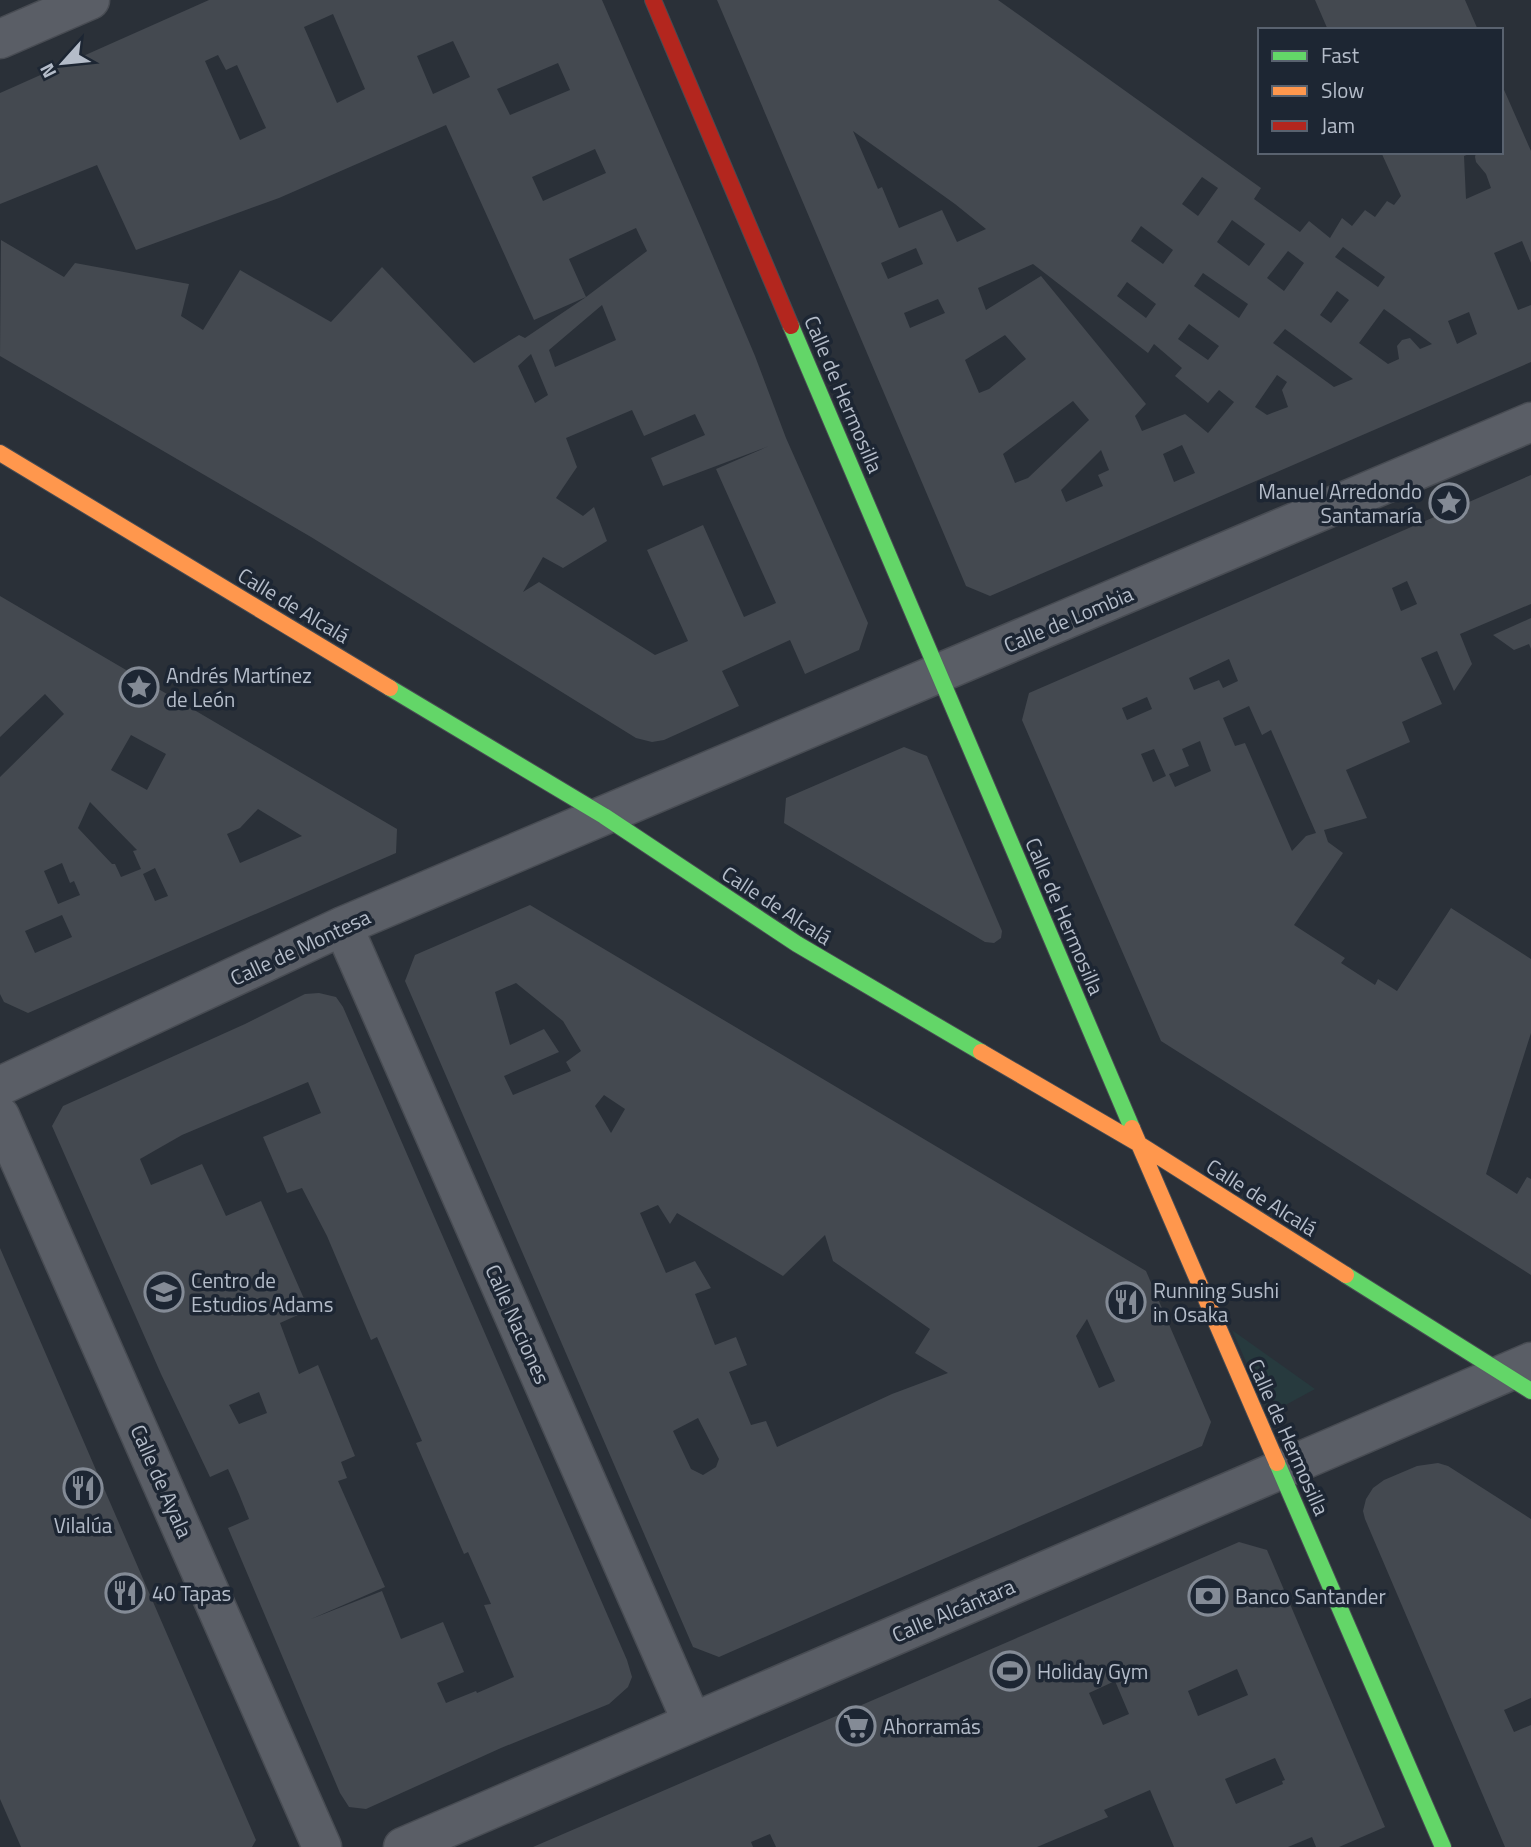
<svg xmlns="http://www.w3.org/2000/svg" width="1531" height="1847" font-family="'Titillium Web',sans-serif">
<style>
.green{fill:#273a3e}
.building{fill:#444950;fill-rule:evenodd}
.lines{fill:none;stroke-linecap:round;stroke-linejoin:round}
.street-casing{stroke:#484c53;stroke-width:41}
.fast-casing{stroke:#484c53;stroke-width:18}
.slow-casing{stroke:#484c53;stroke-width:18}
.jam-casing{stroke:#484c53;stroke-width:18}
.street{stroke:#5a5e66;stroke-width:38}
.fast{stroke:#63d668;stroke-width:16}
.slow{stroke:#ff974d;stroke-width:16}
.jam{stroke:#b3261e;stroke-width:16}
.labels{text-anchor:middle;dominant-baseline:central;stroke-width:7;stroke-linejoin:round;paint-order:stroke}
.street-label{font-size:21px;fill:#b4bcc9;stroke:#1d2633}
.poi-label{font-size:21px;fill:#b4bcc9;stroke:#1d2633;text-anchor:start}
</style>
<rect width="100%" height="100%" fill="#2a3038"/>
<path class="green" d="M1232,1330L1315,1389L1269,1414Z"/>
<path class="building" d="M209,0H602L701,228L755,356L786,438L868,623L859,650L805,674L790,640L722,671L739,706L664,740L652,742L636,738L311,537L0,356L1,240L64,277L75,263L189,284L181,316L203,330L240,270L331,322L382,267L474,363L519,335L525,338L586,297L534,320L446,125L279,198L136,250L97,165L0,204V93ZM333,14L365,89L337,103L304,27ZM453,41L470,77L433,94L417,56ZM218,55L226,70L237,65L266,128L240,140L205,61ZM558,63L570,90L510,115L497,89ZM595,149L606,173L543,201L532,177ZM636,228L647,251L586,297L569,259ZM602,305L616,340L555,367L549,350ZM531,354L548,395L535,403L518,366ZM632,410L644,436L695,414L705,435L651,458L663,486L769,446L716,469L776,603L744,617L703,525L647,550L688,641L655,655L539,582L523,592L543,557L563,568L607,541L594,507L583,516L556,498L577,467L566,438Z
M717,0H998L1261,188L1254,199L1300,232L1309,221L1330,238L1342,218L1352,226L1365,210L1375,217L1387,201L1394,205L1401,196L1381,152H1474L1464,156L1466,199L1491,188L1486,174L1476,162L1475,157L1476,152H1501V83L1531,151V263L1522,241L1494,253L1518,310L1531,305V362L990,596L966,586ZM853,131L955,204L986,229L957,242L942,210L899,228L882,187L878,189ZM1202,177L1218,188L1198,216L1182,204ZM1232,220L1265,244L1249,266L1217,242ZM1141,226L1173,250L1163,264L1131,241ZM1343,247L1385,277L1378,287L1335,257ZM916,248L923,264L888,279L881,263ZM1288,251L1304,263L1284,291L1267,278ZM1033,264L1148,353L1154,344L1182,368L1175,376L1208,403L1219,390L1234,402L1208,433L1185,414L1142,431L1135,416L1146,404L1041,276L986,310L978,288ZM1203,273L1248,304L1239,318L1194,286ZM1127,282L1156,304L1146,318L1117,296ZM1337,291L1349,300L1331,323L1320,315ZM938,299L945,313L910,328L904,313ZM1384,309L1432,344L1420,349L1410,338L1402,340L1397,346L1399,359L1388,364L1359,343ZM1469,312L1477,334L1457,344L1448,321ZM1189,324L1219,346L1208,360L1178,339ZM1285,329L1353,379L1334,387L1273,343ZM1005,335L1026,359L989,389L979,393L965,360ZM1277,375L1287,382L1282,390L1288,407L1267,415L1255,407ZM1073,401L1089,420L1028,478L1015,483L1003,454ZM1182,445L1195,473L1174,482L1163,454ZM1101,450L1109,470L1098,475L1103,486L1066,502L1061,490Z
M1315,0H1465L1478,30H1328Z
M1531,475V604L1460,634L1472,664L1454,691L1437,651L1421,658L1442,704L1402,722L1410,742L1346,770L1367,818L1324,830L1328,842L1343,853L1294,925L1345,958L1341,963L1375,985L1378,979L1397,991L1451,908L1531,959V1033L1486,1174L1517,1194L1527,1177L1531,1179V1275L1161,1041L1022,720L1029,693ZM1407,581L1417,604L1401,611L1392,588ZM1229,659L1238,681L1223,688L1219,680L1194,690L1189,678ZM1147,697L1152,709L1127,720L1122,708ZM1249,706L1262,735L1271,730L1316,833L1306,836L1292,851L1245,743L1235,746L1223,718ZM1200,741L1211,771L1175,787L1169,774L1189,766L1182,749ZM1154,749L1166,776L1153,782L1141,754Z
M0,596L397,829L396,853L28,1013L4,1002L0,994V777L64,714L45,694L0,737ZM131,735L166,754L147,790L111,770ZM90,802L137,850L133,851L141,869L121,877L115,864H112L78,828ZM258,809L302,836L240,863L227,834L240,828ZM62,863L70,883L74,881L80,895L58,904L44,871ZM155,868L168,896L155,901L143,874ZM62,915L72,937L35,953L25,931Z
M1531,618V649L1529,644L1514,650L1493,635Z
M904,747L927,756L1002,931L1001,938L994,943L985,942L784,823L786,798Z
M530,905L1146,1271L1211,1422L1202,1446L719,1657L693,1647L405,981L415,955ZM516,983L563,1021L581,1051L566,1062L571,1071L513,1095L504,1076L559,1052L544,1029L510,1045L495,992ZM604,1095L625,1109L611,1133L595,1106ZM658,1205L670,1224L677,1213L783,1276L825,1235L833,1261L930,1329L915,1353L948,1373L892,1394L777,1447L766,1421L751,1425L729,1372L747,1365L736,1337L715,1345L695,1294L711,1288L695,1261L666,1273L640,1213ZM1087,1319L1115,1381L1099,1388L1076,1336ZM698,1418L719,1459L716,1467L703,1475L691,1469L673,1431Z
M319,993L336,997L343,1007L627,1660L632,1677L628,1687L609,1704L501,1748L366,1809L349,1807L340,1793L228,1528L249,1519L239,1494L228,1469L210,1477L161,1374L52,1126L63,1106L245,1024L305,994ZM308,1082L321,1113L263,1137L287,1193L302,1188L327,1236L371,1340L377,1337L422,1441L416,1443L464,1554L468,1552L491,1604L484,1605L514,1677L477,1693L476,1691L446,1703L437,1683L464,1672L443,1622L401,1639L382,1591L311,1619L385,1587L338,1481L347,1478L341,1462L355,1456L318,1365L299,1374L280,1323L309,1310L261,1201L226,1216L202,1164L151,1185L140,1159L182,1135ZM259,1392L267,1413L239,1424L229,1405Z
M0,1248L256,1840L252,1847H21L0,1799Z
M1438,1463L1448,1466L1531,1519V1698L1504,1710L1514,1732L1531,1725V1847H1505L1365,1519L1363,1511L1366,1499L1373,1488L1384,1480L1417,1466Z
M1239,1542L1267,1550L1385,1827L1339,1847H1316L1312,1837L1288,1847H1174L1150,1790L1104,1810L1108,1817L1037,1847H776L770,1834L751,1842L753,1847H533ZM1237,1669L1248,1695L1198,1716L1188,1691ZM1115,1681L1129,1714L1103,1725L1089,1693ZM1275,1758L1285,1780L1282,1781L1283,1784L1236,1804L1225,1779Z"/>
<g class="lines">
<g class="street-casing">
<path id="street" d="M0,39L90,0
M343,926L692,1722
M0,1086L343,926L1531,422
M0,1116L322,1847
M403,1847L1531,1362"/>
</g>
<g class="fast-casing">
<path id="fast" d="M791,326L1132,1128
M390,688L604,816L797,944L981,1052
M1346,1275L1531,1391
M1277,1463L1443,1847"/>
</g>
<g class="slow-casing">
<path id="slow" d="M0,453L390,688
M981,1052L1139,1144L1346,1275
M1132,1128L1277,1463"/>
</g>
<g class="jam-casing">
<path id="jam" d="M653,0L791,326"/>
</g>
<use href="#street" class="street"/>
<use href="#fast" class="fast"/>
<use href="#slow" class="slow"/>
<use href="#jam" class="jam"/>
</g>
<defs>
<g id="sight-ring" transform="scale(2.0125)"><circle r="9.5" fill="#1d2633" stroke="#848b96" stroke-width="1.5"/><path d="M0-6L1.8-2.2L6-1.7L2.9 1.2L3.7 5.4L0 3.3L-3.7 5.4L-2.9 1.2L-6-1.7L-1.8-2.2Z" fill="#848b96"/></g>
<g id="university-ring" transform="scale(2.0125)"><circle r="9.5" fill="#1d2633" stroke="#848b96" stroke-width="1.5"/><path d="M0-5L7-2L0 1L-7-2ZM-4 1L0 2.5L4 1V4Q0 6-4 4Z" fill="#848b96"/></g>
<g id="restaurant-ring" transform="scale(2.0125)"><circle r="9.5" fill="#1d2633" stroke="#848b96" stroke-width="1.5"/><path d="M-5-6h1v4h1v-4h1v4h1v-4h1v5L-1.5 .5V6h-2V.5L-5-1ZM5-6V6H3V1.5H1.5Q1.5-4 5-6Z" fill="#848b96"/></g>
<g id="bank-ring" transform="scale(2.0125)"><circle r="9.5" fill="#1d2633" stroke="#848b96" stroke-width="1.5"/><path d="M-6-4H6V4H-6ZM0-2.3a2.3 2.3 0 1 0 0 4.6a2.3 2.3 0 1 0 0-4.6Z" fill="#848b96"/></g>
<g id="stadium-ring" transform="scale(2.0125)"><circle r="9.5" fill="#1d2633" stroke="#848b96" stroke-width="1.5"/><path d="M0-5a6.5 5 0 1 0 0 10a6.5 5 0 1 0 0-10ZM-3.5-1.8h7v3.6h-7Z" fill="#848b96"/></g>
<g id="supermarket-ring" transform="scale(2.0125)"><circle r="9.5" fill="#1d2633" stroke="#848b96" stroke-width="1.5"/><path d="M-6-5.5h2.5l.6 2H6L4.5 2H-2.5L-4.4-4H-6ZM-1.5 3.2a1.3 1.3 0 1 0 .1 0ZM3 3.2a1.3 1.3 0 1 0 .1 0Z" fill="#848b96"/></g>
</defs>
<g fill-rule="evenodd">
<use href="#sight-ring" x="1449" y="503"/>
<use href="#sight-ring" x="139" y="687"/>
<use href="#university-ring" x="164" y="1292"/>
<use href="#restaurant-ring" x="1126" y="1302"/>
<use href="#restaurant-ring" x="83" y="1488"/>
<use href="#restaurant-ring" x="125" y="1593"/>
<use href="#bank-ring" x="1208" y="1596"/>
<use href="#stadium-ring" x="1010" y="1671"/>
<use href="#supermarket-ring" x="856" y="1726"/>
</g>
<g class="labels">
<g class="street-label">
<text transform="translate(844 394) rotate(67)">Calle de Hermosilla</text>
<text transform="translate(294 605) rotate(31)">Calle de Alcalá</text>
<text transform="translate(1068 619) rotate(-23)">Calle de Lombia</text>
<text transform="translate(777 905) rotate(33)">Calle de Alcalá</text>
<text transform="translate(1065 916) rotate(67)">Calle de Hermosilla</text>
<text transform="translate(300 947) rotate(-25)">Calle de Montesa</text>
<text transform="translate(1262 1197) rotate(32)">Calle de Alcalá</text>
<text transform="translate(518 1324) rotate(66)">Calle Naciones</text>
<text transform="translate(1289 1437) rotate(66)">Calle de Hermosilla</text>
<text transform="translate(162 1481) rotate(66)">Calle de Ayala</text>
<text transform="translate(953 1610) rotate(-23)">Calle Alcántara</text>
</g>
<g class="poi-label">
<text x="1422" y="491" text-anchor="end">Manuel Arredondo<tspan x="1422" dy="24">Santamaría</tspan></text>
<text x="166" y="675">Andrés Martínez<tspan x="166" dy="24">de León</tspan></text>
<text x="191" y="1280">Centro de<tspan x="191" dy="24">Estudios Adams</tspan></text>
<text x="1153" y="1290">Running Sushi<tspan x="1153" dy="24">in Osaka</tspan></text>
<text x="83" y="1525" text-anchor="middle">Vilalúa</text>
<text x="152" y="1593">40 Tapas</text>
<text x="1235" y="1596">Banco Santander</text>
<text x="1037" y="1671">Holiday Gym</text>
<text x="883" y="1726">Ahorramás</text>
</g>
</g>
<rect x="1258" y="28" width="245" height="126" fill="#1d2633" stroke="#59626f" stroke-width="2"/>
<rect x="1272" y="51" width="35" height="10" fill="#63d668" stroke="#59626f" stroke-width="2"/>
<text x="1321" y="63" font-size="21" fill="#b4bcc9">Fast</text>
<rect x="1272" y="86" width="35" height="10" fill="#ff974d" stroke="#59626f" stroke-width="2"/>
<text x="1321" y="98" font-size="21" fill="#b4bcc9">Slow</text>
<rect x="1272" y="121" width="35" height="10" fill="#b3261e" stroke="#59626f" stroke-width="2"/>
<text x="1321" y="133" font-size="21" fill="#b4bcc9">Jam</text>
<g transform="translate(63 63) rotate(243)" stroke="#1d2633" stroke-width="5" paint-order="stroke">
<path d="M0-5L12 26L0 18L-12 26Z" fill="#b4bcc9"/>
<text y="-10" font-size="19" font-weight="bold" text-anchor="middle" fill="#b4bcc9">N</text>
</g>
</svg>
